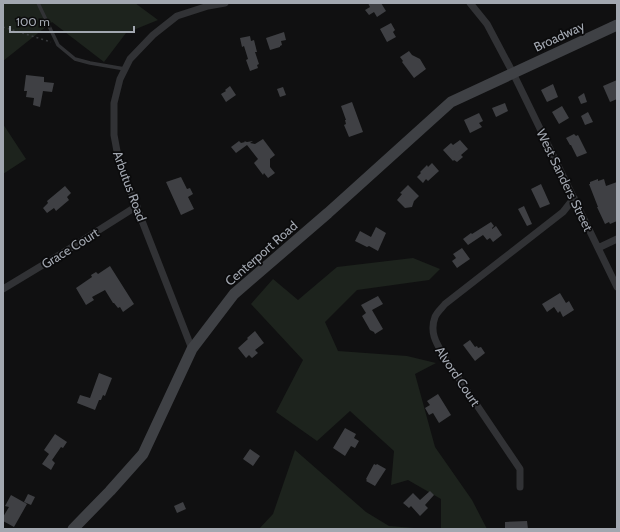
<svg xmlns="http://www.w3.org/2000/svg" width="620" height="532" font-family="Cabin,sans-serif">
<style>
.green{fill:#1d231d}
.building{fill:#3f4044}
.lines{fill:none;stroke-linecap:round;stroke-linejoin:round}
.path{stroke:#37393c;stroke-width:1.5;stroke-dasharray:2 3;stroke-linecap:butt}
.lane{stroke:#313235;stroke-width:3.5}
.street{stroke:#313235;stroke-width:7}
.secondary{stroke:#3f4145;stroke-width:11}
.labels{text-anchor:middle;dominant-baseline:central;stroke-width:3.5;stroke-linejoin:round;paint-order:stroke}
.street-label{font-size:13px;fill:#a2a7b0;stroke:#0b0b0c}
</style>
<rect width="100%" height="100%" fill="#101011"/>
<path class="green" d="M3,3H135L158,20L126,33L104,62L52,22L3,61Z
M3,124L26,159L3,174Z
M413,258L440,269L429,280L357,290L325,322L338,351L407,356L436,363L415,374L435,447L472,500L487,529H441V499L408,480L391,485L394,451L350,411L317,441L276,412L303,360L251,304L273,279L298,300L337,267Z
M295,450L366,512L389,526L427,529H259L273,514Z"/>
<path class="building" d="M368,3H381L386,11L377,17L374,12L369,15L365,10L370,7Z
M391,23L395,30L393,32L396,37L387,42L380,29Z
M284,32L286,40L281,41L282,45L280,46V47L270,50L266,38Z
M250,36L251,41L254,40L257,52H255L259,64L257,65L258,68L250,71L246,60L248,59L244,46L242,47L240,38Z
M409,51L412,55L420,59L426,69L414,78L402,62L403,61L400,57Z
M26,75L44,77V82L54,83L52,92L43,91L40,107L33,105L34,98L26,97L27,91H24Z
M617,80V99L610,102L603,86Z
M553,84L558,97L547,102L541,90Z
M230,86L236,95L226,102L221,94L226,91L225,90Z
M283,87L286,95L280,97L277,89Z
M584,93L587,102L581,104L578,97Z
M352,102L363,132L349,137L344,125L346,124L345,120H346L341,106Z
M505,103L508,111L496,117L492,108Z
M562,106L569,118L559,124L552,112Z
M588,112L593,122L585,125L581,116Z
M479,113L483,121L479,123L482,127L470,133L464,120Z
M574,134L576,136L578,135L587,153L577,157L571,145H570L566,138Z
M263,139L275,155L270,159V167L275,173L268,178L264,173L263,175L254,163L258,159L247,145L236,153L231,147L239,141L241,143L245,142L244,141L247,142L253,141L250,143L255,144Z
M460,140L468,149L461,155L463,157L457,162L454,160L453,161L443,150L451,143L453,145Z
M432,163L439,171L428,181L426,179L423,183L417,177L421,173L420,172L427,165L428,167Z
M181,177L187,189L190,188L193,194L188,197L194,209L181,215L166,182Z
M598,179V181L604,179L606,186L617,182V221L610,224L609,222L605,224L597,207H598L589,184H590V182Z
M541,184L550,204L540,208L531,189Z
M408,185L419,196L414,201L412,207L405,208L397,200L402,194L400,193Z
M65,186L71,193L67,197L69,200L56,211L54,208L47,213L43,208L48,203L47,201Z
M524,206L532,224L527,226L518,209Z
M491,222L494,226L492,228V229L496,226L502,235L493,242L490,238L487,240L483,235L468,245L463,239L471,233L472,234Z
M376,227L386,233L378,251L369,246L367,247L355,241L360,231L371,237Z
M462,248L470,259L457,268L452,261L456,258L453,254Z
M110,266L134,304L123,312L120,307L118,308L114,303H113L105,290L92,297L94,300L86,305L76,288L92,277L91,275L96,272L98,274Z
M560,293L566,303L569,301L574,310L563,317L560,311L558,313L554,307L547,312L542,304Z
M378,296L383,304L372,310L383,329L375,334L374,332L370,330L362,316L366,313L361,305Z
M255,331L264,343L255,350L258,353L252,358L249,355L246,358L238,348L248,339L247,338Z
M470,340L475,347L477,346L478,348L481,347L485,353L475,361L463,345Z
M99,373L112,378L105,396L103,395L101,400H99L95,410L77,403L80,395L90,398Z
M438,394L451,415L439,423L433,413L429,415L425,408L430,405L427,401Z
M345,428L356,434L354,438L359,441L355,448L351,446L345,456L333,448Z
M55,434L67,442L63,448L61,447L52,460L55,463L51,470L42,464L49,454L44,450Z
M250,449L260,456L253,466L243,459Z
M374,464L376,465L377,464L386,469L375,486L366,481L367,480L366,479Z
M430,491L434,495L425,505L428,508L420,516L411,506L409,508L403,503L413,493L420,500Z
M28,494L35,497L31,505L24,502Z
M11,495L27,504L14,527L3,521V517L9,507L5,506Z
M183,502L186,509L177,513L174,506Z
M527,521L528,529H505V522Z"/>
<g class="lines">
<path class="path" d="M3,27L51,42"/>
<path class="lane" d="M38,3L58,45L75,59L90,63L125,69"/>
<path class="street" d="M470,3L487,24L513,73L617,287
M598,248L617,239
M3,289L61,254L137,206
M192,349L119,162L114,135V103L120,79L130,59L153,35L177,16L208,6L225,3
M520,487V469L445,358C437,344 429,333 435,317C437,312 442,308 445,304L563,212L574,198"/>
<path class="secondary" d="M73,529L110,491L143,454L192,349L234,294L328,213L451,102L617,25"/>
</g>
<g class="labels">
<g class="street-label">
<text transform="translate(559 36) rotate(-25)">Broadway</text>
<text transform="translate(565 180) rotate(64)">West Sanders Street</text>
<text transform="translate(130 186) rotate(70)">Arbutus Road</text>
<text transform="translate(70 248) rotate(-32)">Grace Court</text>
<text transform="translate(261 253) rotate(-41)">Centerport Road</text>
<text transform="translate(458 376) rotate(56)">Alvord Court</text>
</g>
</g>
<rect width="620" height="532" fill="none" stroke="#a2a7b0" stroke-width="8"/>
<path d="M10 26v6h124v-6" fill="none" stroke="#a2a7b0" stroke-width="2"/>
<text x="16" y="26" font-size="12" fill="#a2a7b0" stroke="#0b0b0c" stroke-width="3" paint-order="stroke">100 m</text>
</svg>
